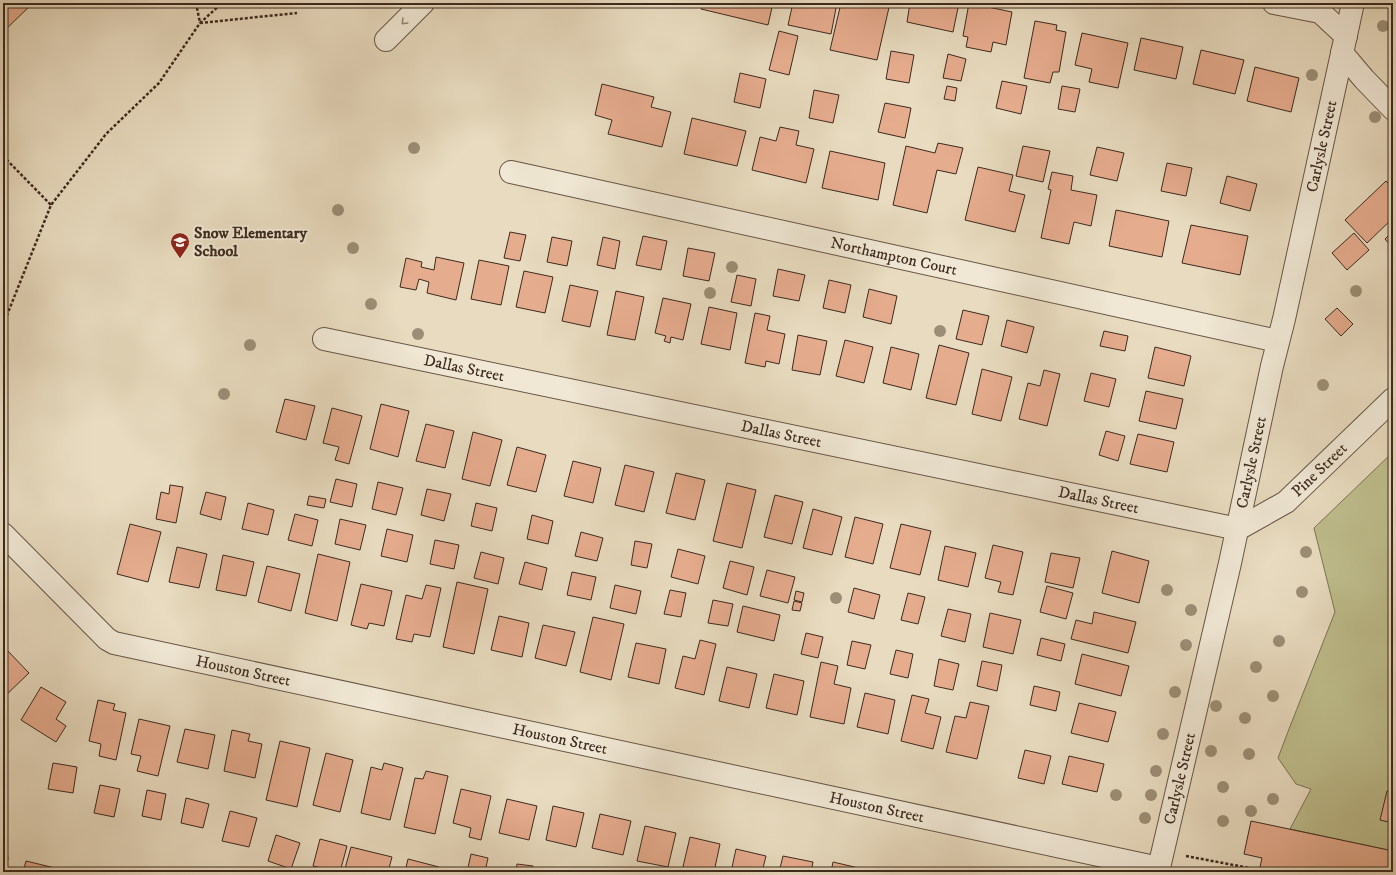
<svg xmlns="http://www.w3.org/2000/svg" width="1396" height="875" font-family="'IM FELL DW Pica',serif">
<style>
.green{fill:#bebd8c;stroke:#7e7456}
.building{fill:#e6ac8e;stroke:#3d2a1f}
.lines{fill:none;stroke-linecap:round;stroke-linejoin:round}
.minor-casing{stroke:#685647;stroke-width:24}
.path{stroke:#3d2a1f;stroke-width:2.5;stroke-dasharray:3 2;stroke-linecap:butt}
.minor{stroke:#f0e8d5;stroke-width:22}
.tree{fill:#9c8e76}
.oneway{stroke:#96897a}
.labels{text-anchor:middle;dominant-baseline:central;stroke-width:4;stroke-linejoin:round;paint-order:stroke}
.street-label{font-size:16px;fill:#3d2a1f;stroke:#f0e8d5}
.poi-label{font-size:16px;font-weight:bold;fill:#3d2a1f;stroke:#f0e8d5;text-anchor:start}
</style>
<rect width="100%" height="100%" fill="#e8dbbf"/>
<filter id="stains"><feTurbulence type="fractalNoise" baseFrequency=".005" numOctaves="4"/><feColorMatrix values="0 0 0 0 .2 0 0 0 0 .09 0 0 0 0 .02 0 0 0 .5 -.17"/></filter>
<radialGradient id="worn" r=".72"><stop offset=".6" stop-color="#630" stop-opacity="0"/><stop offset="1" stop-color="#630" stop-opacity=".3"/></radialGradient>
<path class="green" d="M1393,452V851L1290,829L1311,789L1296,784L1278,758L1289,729L1335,612L1314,528Z"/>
<path class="building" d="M3,3H33L3,32Z
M703,3H773L768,25L701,9Z
M789,3H837L831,34L788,25L792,7H788Z
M841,3H890L877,60L830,50Z
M910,3H959L953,32L907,22Z
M969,3L1012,12L1006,45L993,42L991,52L966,47L968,37L963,36Z
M1035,21L1057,25L1056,30L1066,32L1059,72H1053L1050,83L1024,78Z
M779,31L798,36L789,75L769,70Z
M1082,33L1128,43L1118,88L1089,82L1092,69L1075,65Z
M1141,38L1183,47L1176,79L1134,70Z
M1201,50L1244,60L1235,94L1193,84Z
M891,51L914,55L909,83L886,79Z
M948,54L966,59L961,81L943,78Z
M1255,67L1299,78L1291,112L1247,101Z
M740,73L766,79L760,108L734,102Z
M1002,81L1027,86L1021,114L996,108Z
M602,84L654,97L651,107L671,112L662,147L608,134L612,120L595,115Z
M947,86L957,88L955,101L944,99Z
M1062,86L1080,89L1075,112L1058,109Z
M814,90L839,95L833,123L809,118Z
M885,103L911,108L905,138L878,132Z
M692,118L746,131L737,166L684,154Z
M780,127L799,131L796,145L814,149L806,183L752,170L760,137L776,141Z
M938,143L963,148L956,174L937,170L927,213L893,205L906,146L935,153Z
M1023,146L1050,151L1043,182L1016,176Z
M1097,147L1124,153L1117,181L1090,175Z
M830,151L885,163L878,200L822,188Z
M1167,163L1192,168L1186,196L1161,191Z
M978,167L1013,175L1009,191L1025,195L1015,232L965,220Z
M1052,172L1073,176L1071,190L1097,195L1091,226L1074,222L1069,244L1041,238L1051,190L1048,189Z
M1227,176L1257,184L1250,211L1220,203Z
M1386,181L1393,189V218L1367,243L1345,220Z
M1116,210L1169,221L1162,257L1109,246Z
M1191,225L1248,236L1240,275L1182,263Z
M1393,231V248L1385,239Z
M510,232L526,235L520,261L504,258Z
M1354,233L1369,250L1347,270L1332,253Z
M643,236L667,241L661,270L636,265Z
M552,237L572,241L567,266L547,262Z
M603,237L620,241L615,269L597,265Z
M688,248L715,253L709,281L683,276Z
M436,257L464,263L456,300L427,293L429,282L419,279L416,290L400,287L406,258L422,262L421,267L434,270Z
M479,260L509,266L501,305L471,299Z
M778,269L805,275L799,301L773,296Z
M524,271L553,277L545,313L516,307Z
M737,275L756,279L751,306L731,302Z
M829,280L851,285L845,313L823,308Z
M570,285L598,291L590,327L562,321Z
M869,289L897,296L891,324L863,317Z
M616,291L644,297L635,340L607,335Z
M663,298L691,304L683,340L671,337L670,343L664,341L666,336L655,333Z
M709,307L737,313L730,350L701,344Z
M1337,308L1353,324L1341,336L1325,319Z
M963,310L989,316L982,345L956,339Z
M755,313L770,316L767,330L785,334L779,364L766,361L765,367L745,363Z
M1007,320L1034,327L1027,353L1001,346Z
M1104,331L1128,336L1125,351L1100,346Z
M798,335L827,341L820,375L792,370Z
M845,340L873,347L864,383L836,376Z
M939,345L969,353L956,405L926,398Z
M891,347L919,354L911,390L883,383Z
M1155,347L1191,356L1184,386L1148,378Z
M982,369L1012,377L1001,421L972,414Z
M1044,370L1060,374L1047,426L1019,419L1028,383L1040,386Z
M1091,373L1116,379L1109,407L1084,401Z
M1146,391L1183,399L1176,429L1139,421Z
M285,399L315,406L306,440L276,432Z
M381,404L409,411L398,457L370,449Z
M332,408L362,416L349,464L335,460L339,447L323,443Z
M426,424L454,431L445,468L416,461Z
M1106,431L1125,436L1118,461L1099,455Z
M473,432L502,440L490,486L462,479Z
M1138,434L1174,442L1167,472L1130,464Z
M517,447L546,455L536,492L507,485Z
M573,461L601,468L593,503L564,496Z
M625,465L654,472L644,512L615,505Z
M676,473L705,480L695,520L666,513Z
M336,479L357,484L352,507L330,502Z
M378,482L403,488L396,515L372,509Z
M727,483L756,490L742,548L713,541Z
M170,485L183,487L176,523L156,519L161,492L169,494Z
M427,489L451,494L444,521L421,515Z
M206,492L226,497L221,520L200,514Z
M775,495L803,502L792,544L764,537Z
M309,496L326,499L324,508L307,505Z
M248,503L274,510L268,535L242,529Z
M476,503L497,508L492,531L471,526Z
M813,509L842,517L832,555L803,548Z
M295,514L318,520L312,546L288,540Z
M532,515L553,521L548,544L527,539Z
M855,517L883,524L873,564L845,557Z
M340,519L366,525L360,550L335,544Z
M130,524L161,532L148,582L117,574Z
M901,524L931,531L920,575L890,568Z
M387,529L413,535L407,562L381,556Z
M581,532L603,538L597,561L575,556Z
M435,540L459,545L454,569L430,564Z
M635,541L652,544L647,568L631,565Z
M993,545L1023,552L1013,595L998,592L1001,582L985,578Z
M945,546L976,553L968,587L938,580Z
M177,547L207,554L199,588L169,582Z
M678,549L705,556L698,584L671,577Z
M1112,551L1149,561L1139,603L1102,593Z
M481,552L504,558L498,584L474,578Z
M1051,553L1080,558L1073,588L1045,582Z
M318,554L350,562L337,621L305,613Z
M223,555L254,562L246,596L216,590Z
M730,561L754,567L747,595L723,588Z
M525,562L547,568L542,590L519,584Z
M267,566L300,574L291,611L258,602Z
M767,570L795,577L788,603L760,596Z
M572,572L596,577L591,600L567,595Z
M457,582L488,589L474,654L443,647Z
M361,584L392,591L384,626L369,623L367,629L351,625Z
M426,585L441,588L430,637L414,634L412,642L396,639L406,595L422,599Z
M615,585L641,591L636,614L610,608Z
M1047,586L1073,593L1066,619L1040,612Z
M854,588L880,595L874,619L848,612Z
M670,590L686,593L681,617L664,614Z
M796,591L804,593L802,602L794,600Z
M908,593L925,597L918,624L901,620Z
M713,600L733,604L728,626L708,623Z
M794,601L802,603L800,611L792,610Z
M743,606L780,615L774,641L737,632Z
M948,609L971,614L965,642L941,636Z
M1094,612L1136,622L1128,653L1071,639L1076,620L1092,624Z
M990,613L1021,620L1013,654L983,647Z
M499,616L529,623L522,657L491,650Z
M593,617L624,624L611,680L580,672Z
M543,625L575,632L566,666L535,658Z
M806,633L823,637L818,658L801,654Z
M1041,638L1065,644L1061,661L1037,655Z
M700,640L716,644L704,695L675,688L683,656L695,659Z
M852,641L871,645L865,669L847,665Z
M636,643L666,649L659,684L628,677Z
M6,649L29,673L3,698V652Z
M896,650L913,654L908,678L890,674Z
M1082,654L1129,666L1121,696L1075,684Z
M939,659L959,664L953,690L934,686Z
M982,661L1002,665L997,691L977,686Z
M821,662L838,666L834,684L851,688L844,724L810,717Z
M727,667L757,674L749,708L719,701Z
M774,674L804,681L797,715L766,708Z
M1034,686L1060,692L1056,711L1030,705Z
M41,687L66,702L56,719L66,726L56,742L21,720Z
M865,693L895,700L888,734L857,727Z
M912,695L929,699L925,713L941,717L933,749L901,741Z
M98,700L115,704L113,710L126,713L116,760L99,756L101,744L89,741Z
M970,702L989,706L977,759L946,752L955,716L966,718Z
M1079,703L1116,712L1108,742L1071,733Z
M139,719L170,726L158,776L137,771L141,756L131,754Z
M3,728L8,734L3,738Z
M185,729L215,735L208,769L177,762Z
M232,730L250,734L248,741L262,744L255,778L224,771Z
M280,741L310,748L297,807L266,800Z
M1025,750L1051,756L1044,784L1018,778Z
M326,753L353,760L340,812L313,805Z
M1069,756L1104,764L1097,792L1062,784Z
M53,763L77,767L73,793L48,789Z
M384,763L403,768L390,820L361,813L371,767L382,770Z
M426,771L448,776L435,834L404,827L415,778L423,779Z
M100,785L120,789L114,817L94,813Z
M461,789L491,796L481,840L469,837L471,828L453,823Z
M147,790L166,794L161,820L142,816Z
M1387,791L1393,793V823L1380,820Z
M186,798L209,804L203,828L181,823Z
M507,799L537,806L529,840L499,833Z
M553,806L584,813L576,847L546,840Z
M230,811L257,818L249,847L222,841Z
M600,814L631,821L623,855L592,848Z
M1251,821L1393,851V872H1259L1262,858L1244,854Z
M645,826L676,833L668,867L637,861Z
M276,835L300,843L291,869L268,861Z
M690,837L720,844L714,872L682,871Z
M320,839L347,846L340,872L313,866Z
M351,847L392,857L388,872H344Z
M736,849L766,856L762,872H731Z
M471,854L488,858L485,872H467Z
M3,856L8,857L6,872H3Z
M783,856L813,862L811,872H779Z
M408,859L439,867L437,872H405Z
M26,861L55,868L54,872H23Z
M833,862L863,869V872H831Z
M517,864L533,866L532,872H516Z"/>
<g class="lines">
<g class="minor-casing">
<g id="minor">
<path d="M1274,3L1320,12L1346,36"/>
<path d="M386,40L423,3"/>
<path d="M1342,53L1364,79L1393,109"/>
<path id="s1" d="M511,172L1278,341"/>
<path id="s2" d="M324,339L1238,529L1286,502L1393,399"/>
<path id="s3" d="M3,534L107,639L114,643L1159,868"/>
<path id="s4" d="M1158,872L1230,563L1272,366L1284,319L1353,3"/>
</g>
</g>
<path class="path" d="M196,3L200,23
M200,23L297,13
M3,156L51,205
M3,325L51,205L106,134L159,83L200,23L222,3
M1186,856L1260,870"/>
<use href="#minor" class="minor"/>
</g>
<g class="tree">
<circle cx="1383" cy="26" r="6"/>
<circle cx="1312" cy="75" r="6"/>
<circle cx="1375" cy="117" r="6"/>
<circle cx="414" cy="148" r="6"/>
<circle cx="338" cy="210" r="6"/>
<circle cx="353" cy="248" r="6"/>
<circle cx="732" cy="267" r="6"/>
<circle cx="1356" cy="291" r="6"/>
<circle cx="710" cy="293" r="6"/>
<circle cx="371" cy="304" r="6"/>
<circle cx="940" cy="331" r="6"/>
<circle cx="418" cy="334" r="6"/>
<circle cx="250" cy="345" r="6"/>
<circle cx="1323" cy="385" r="6"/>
<circle cx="224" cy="394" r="6"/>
<circle cx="1306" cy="552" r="6"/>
<circle cx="1167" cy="590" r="6"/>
<circle cx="1302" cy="592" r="6"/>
<circle cx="836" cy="598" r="6"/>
<circle cx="1191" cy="610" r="6"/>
<circle cx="1279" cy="641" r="6"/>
<circle cx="1186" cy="645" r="6"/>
<circle cx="1256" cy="667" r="6"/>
<circle cx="1175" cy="692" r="6"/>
<circle cx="1273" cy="696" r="6"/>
<circle cx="1216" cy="706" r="6"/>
<circle cx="1245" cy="718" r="6"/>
<circle cx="1163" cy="734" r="6"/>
<circle cx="1211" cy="751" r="6"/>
<circle cx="1249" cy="754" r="6"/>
<circle cx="1156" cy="771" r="6"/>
<circle cx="1223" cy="787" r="6"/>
<circle cx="1116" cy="795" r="6"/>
<circle cx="1151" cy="795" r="6"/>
<circle cx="1273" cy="799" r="6"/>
<circle cx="1251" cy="811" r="6"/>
<circle cx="1145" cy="818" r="6"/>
<circle cx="1223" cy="821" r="6"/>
</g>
<defs><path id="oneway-chevron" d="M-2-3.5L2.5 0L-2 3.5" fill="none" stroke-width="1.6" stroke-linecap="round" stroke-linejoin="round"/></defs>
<use class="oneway" href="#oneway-chevron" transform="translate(404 22) rotate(135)"/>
<defs>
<g id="school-pin" transform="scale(1)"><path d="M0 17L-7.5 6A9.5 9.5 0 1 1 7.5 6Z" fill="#8f2418" stroke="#f0e8d5"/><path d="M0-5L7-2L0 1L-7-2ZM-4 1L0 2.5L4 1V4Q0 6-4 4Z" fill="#fff"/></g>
</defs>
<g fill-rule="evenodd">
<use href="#school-pin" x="180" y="242"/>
</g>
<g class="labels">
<g class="street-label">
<text stroke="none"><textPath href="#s4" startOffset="744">Carlysle Street</textPath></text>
<text stroke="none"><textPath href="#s1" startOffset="392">Northampton Court</textPath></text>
<text stroke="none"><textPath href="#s2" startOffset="143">Dallas Street</textPath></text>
<text stroke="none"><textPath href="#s2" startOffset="467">Dallas Street</textPath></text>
<text stroke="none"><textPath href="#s4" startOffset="420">Carlysle Street</textPath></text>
<text stroke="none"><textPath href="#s2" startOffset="1035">Pine Street</textPath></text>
<text stroke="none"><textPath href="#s2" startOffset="791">Dallas Street</textPath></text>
<text stroke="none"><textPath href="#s3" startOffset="288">Houston Street</textPath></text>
<text stroke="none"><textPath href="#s3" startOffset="612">Houston Street</textPath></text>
<text stroke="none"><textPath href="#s4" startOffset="96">Carlysle Street</textPath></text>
<text stroke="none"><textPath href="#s3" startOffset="936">Houston Street</textPath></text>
</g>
<g class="poi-label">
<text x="194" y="233">Snow Elementary<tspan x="194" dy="18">School</tspan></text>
</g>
</g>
<rect width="1396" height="875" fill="none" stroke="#e8dbbf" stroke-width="16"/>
<rect x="4" y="4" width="1388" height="867" fill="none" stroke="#3d2a1f" stroke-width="2"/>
<rect x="8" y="8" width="1380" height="859" fill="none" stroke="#3d2a1f"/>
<rect width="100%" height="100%" filter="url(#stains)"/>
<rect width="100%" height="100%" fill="url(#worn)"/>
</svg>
